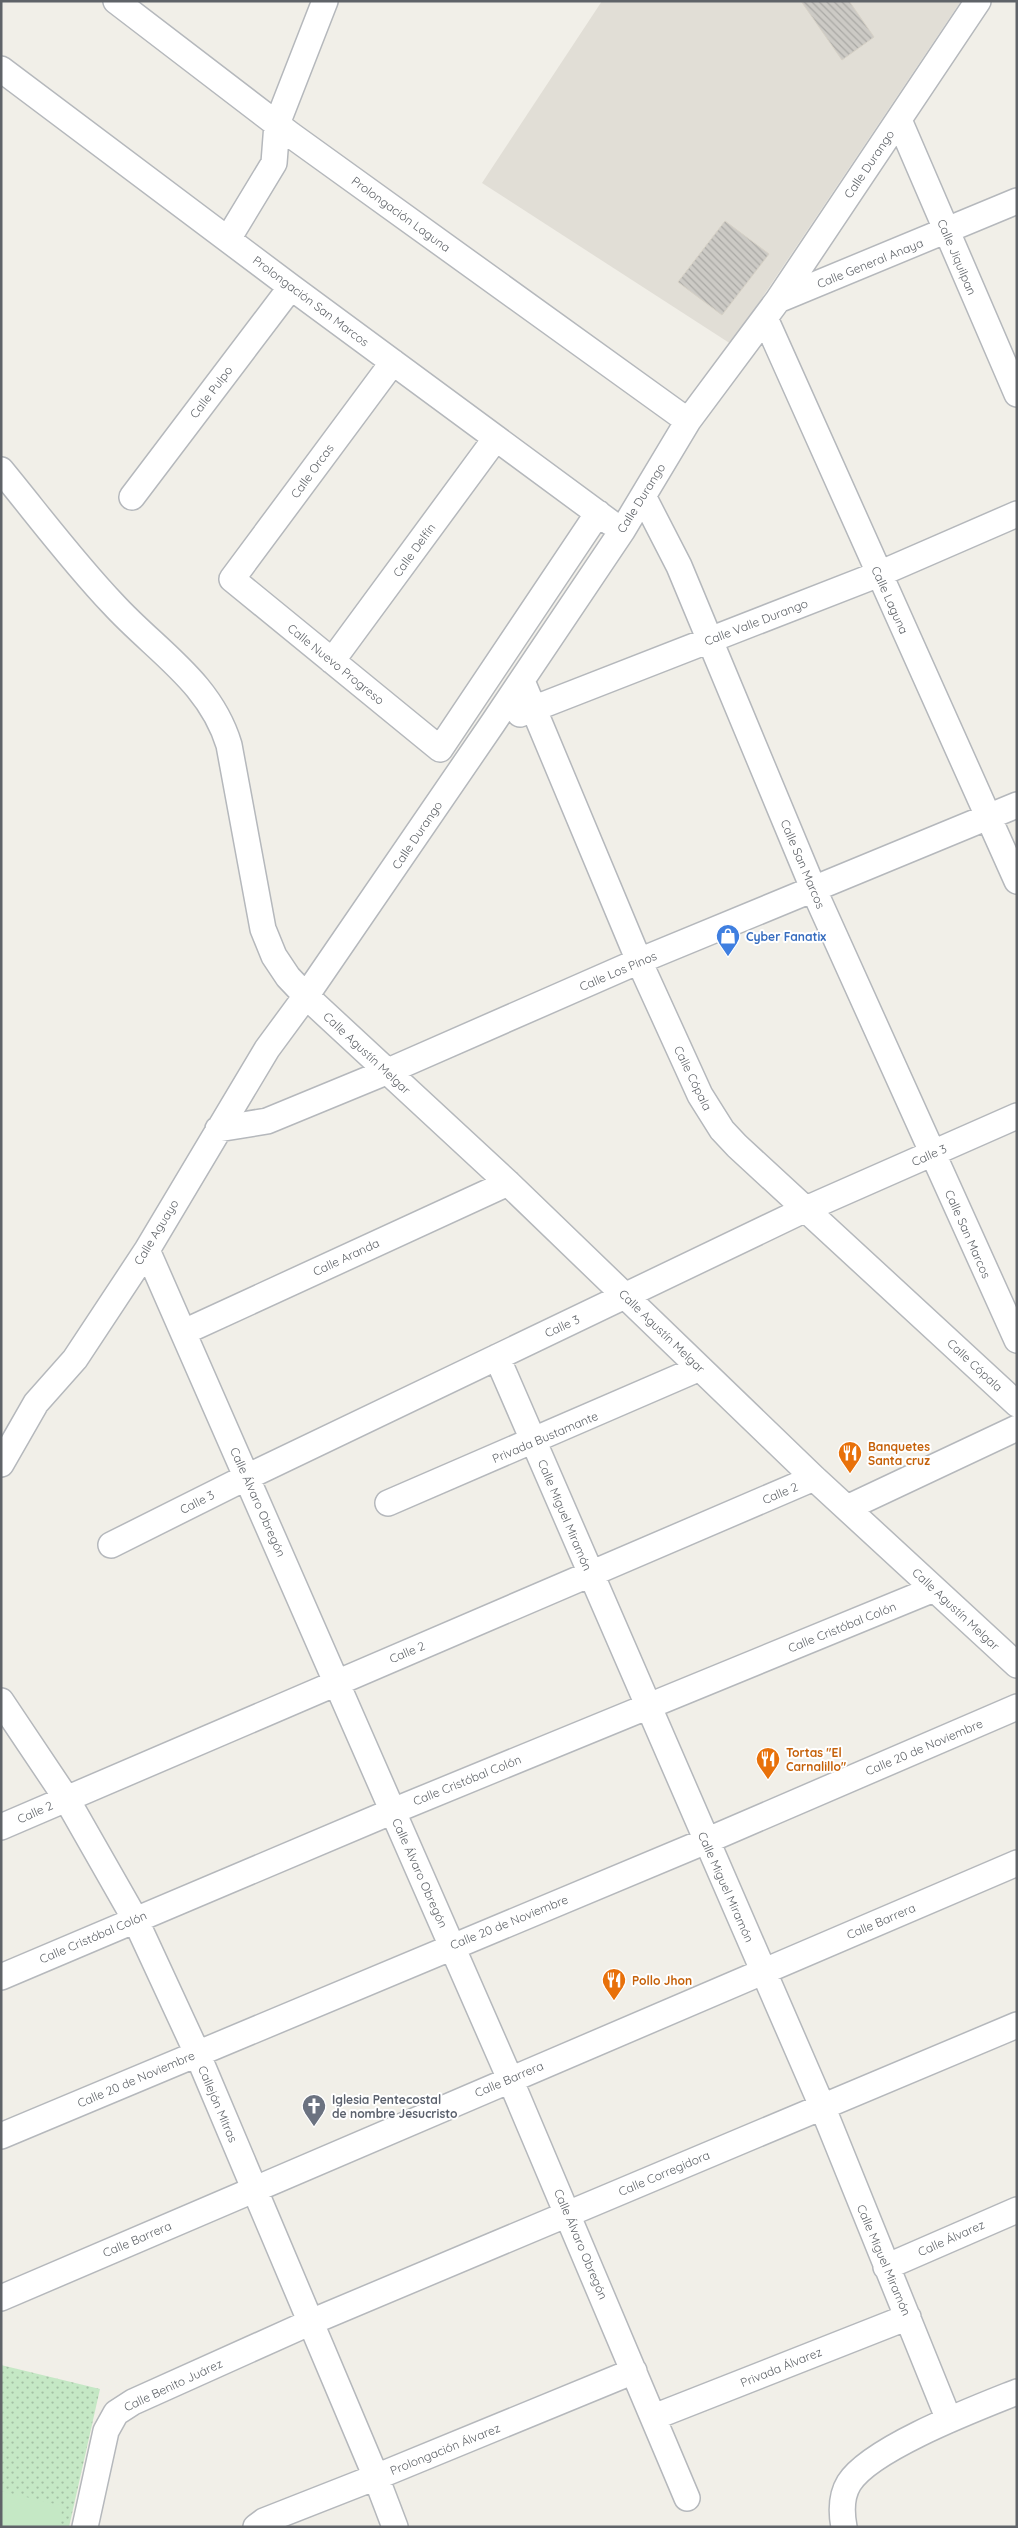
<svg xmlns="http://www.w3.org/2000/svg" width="1018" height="2528" font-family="Quicksand,sans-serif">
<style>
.education{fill:#e1ded6}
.green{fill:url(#green-dots)}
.pitch{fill:#c5e8c5}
.building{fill:url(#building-back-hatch);stroke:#d6d1c6}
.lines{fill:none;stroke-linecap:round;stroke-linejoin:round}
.minor-casing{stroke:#b5b8bc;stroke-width:28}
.minor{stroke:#fff;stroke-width:25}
.labels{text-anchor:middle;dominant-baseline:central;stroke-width:4;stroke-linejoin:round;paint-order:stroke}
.street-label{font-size:12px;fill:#5f6368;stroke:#fff}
.shop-label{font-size:12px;font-weight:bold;fill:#366cbe;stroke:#fff;text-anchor:start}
.food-label{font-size:12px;font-weight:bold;fill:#c56008;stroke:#fff;text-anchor:start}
.worship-label{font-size:12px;font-weight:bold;fill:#5b616d;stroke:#fff;text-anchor:start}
</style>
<defs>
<pattern id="green-dots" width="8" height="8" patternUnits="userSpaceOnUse" patternTransform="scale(1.25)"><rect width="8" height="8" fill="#c5e8c5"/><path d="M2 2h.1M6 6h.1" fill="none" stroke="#a3c0a4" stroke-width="1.8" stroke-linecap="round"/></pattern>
<pattern id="building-back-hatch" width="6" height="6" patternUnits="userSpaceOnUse" patternTransform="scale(1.25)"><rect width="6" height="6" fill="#cccac5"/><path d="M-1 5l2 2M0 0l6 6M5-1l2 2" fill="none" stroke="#a9a8a4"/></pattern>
</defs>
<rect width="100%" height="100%" fill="#f1efe8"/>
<path class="education" d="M602,1H961L731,344L482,183Z"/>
<path class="green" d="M1,2365L100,2389L69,2527H1Z"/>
<path class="pitch" d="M1,2491L63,2506L58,2527H1Z"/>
<path class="building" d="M801,1H849L874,37L842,60Z
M725,221L769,254L722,315L678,282Z"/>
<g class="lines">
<g class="minor-casing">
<path id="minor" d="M116,1L291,135L688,421
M1,69L291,287L611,523
M899,120L1017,394
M228,239L274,163L277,124L325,1
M778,300L1017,201
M765,318L1017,881
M393,362L232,579L440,749L598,513
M1,470C38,515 73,562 113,604C156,651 210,682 229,745L263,929L274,956L288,977L306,996L508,1183L814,1478L1017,1665
M643,496L679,566L813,888L1017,1340
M132,497L291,287
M332,661L496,438
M522,681L639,961L700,1095L722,1130L737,1146L1017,1404
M520,714L879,574L1017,514
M218,1129L267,1121L386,1072L639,961L1017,805
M147,1250L510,2079L687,2498
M184,1332L508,1183
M497,1357L822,2106L949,2420
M1,1464L36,1403L75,1359L147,1250L267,1049L306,996L493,723L622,531L688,421L778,300L978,1
M388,1503L700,1368
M847,1508L1017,1428
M111,1545L247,1477L806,1209L1017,1116
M1,1701L66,1798L135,1919L197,2053L376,2477L395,2527
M1,1827L814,1478
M1,1977L393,1811L934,1589
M1,2136L706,1841L1017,1707
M886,2267L1017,2210
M1,2298L1017,1863
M654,2417L908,2317
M85,2527L106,2431L116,2413L133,2402L311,2322L1017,2025
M256,2527L264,2521L376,2477L634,2371
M844,2527C841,2511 841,2496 849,2483C871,2448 977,2408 1017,2392"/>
</g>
<use href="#minor" class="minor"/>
</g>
<defs>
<g id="shop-pin" transform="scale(1.25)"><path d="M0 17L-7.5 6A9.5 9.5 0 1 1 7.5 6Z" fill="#3f7fe0" stroke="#fff"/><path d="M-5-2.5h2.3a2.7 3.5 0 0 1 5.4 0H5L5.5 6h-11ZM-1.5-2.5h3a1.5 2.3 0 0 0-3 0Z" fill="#fff"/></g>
<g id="restaurant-pin" transform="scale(1.25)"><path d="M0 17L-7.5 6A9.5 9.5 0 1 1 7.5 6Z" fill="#e8710a" stroke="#fff"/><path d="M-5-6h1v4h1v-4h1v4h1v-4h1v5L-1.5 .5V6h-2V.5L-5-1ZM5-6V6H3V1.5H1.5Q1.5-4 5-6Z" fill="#fff"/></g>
<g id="church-pin" transform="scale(1.25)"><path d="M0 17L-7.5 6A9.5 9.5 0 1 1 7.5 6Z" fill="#6b7280" stroke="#fff"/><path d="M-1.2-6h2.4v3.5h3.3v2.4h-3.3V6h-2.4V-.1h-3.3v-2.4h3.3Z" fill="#fff"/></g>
</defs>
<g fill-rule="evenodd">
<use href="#shop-pin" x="728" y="936"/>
<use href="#restaurant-pin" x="850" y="1453"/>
<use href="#restaurant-pin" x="768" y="1759"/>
<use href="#restaurant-pin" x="614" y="1980"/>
<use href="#church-pin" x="314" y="2106"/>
</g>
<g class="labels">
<g class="street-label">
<text transform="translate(869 164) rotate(-56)">Calle Durango</text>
<text transform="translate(401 214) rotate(36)">Prolongación Laguna</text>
<text transform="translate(957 257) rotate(67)">Calle Jiquilpan</text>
<text transform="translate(870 263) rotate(-22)">Calle General Anaya</text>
<text transform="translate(311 301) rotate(37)">Prolongación San Marcos</text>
<text transform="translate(211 392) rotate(-53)">Calle Pulpo</text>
<text transform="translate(312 471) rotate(-54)">Calle Orcas</text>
<text transform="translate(641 498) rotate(-58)">Calle Durango</text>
<text transform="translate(414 550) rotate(-54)">Calle Delfín</text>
<text transform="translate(890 600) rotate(66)">Calle Laguna</text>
<text transform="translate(756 622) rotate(-21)">Calle Valle Durango</text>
<text transform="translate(336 664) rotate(39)">Calle Nuevo Progreso</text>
<text transform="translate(417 835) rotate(-56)">Calle Durango</text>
<text transform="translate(803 864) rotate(67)">Calle San Marcos</text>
<text transform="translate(618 971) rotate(-23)">Calle Los Pinos</text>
<text transform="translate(367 1053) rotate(43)">Calle Agustín Melgar</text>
<text transform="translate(693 1078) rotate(64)">Calle Cópala</text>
<text transform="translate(929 1155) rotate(-24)">Calle 3</text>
<text transform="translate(156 1232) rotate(-59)">Calle Aguayo</text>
<text transform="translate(968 1234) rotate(66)">Calle San Marcos</text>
<text transform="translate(346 1257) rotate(-25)">Calle Aranda</text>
<text transform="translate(562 1326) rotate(-25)">Calle 3</text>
<text transform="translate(662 1331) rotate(44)">Calle Agustín Melgar</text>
<text transform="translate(975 1365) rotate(43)">Calle Cópala</text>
<text transform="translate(545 1437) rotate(-23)">Privada Bustamante</text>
<text transform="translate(780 1493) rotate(-23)">Calle 2</text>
<text transform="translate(197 1502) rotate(-27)">Calle 3</text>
<text transform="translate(258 1502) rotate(66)">Calle Álvaro Obregón</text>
<text transform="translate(565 1515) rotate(67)">Calle Miguel Miramón</text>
<text transform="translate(956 1609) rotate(43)">Calle Agustín Melgar</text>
<text transform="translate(842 1627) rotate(-22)">Calle Cristóbal Colón</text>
<text transform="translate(407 1652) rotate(-23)">Calle 2</text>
<text transform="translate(924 1747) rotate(-23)">Calle 20 de Noviembre</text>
<text transform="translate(467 1780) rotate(-22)">Calle Cristóbal Colón</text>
<text transform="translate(35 1812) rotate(-24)">Calle 2</text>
<text transform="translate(420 1873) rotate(66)">Calle Álvaro Obregón</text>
<text transform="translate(726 1887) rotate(66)">Calle Miguel Miramón</text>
<text transform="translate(881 1921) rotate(-23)">Calle Barrera</text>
<text transform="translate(509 1922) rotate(-22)">Calle 20 de Noviembre</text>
<text transform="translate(93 1937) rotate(-23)">Calle Cristóbal Colón</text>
<text transform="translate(136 2079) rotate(-23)">Calle 20 de Noviembre</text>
<text transform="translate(509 2079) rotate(-23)">Calle Barrera</text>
<text transform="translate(218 2104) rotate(67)">Callejón Mitras</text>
<text transform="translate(664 2173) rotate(-23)">Calle Corregidora</text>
<text transform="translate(951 2238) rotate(-24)">Calle Álvarez</text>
<text transform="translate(137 2239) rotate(-23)">Calle Barrera</text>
<text transform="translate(581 2244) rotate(67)">Calle Álvaro Obregón</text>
<text transform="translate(884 2260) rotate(67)">Calle Miguel Miramón</text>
<text transform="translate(781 2367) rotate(-22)">Privada Álvarez</text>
<text transform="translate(173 2385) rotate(-25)">Calle Benito Juárez</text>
<text transform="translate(445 2449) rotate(-22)">Prolongación Álvarez</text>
</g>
<g class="shop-label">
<text x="746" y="936">Cyber Fanatix</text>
</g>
<g class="food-label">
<text x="868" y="1446">Banquetes<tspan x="868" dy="14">Santa cruz</tspan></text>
<text x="786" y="1752">Tortas "El<tspan x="786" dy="14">Carnalillo"</tspan></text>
<text x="632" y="1980">Pollo Jhon</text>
</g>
<g class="worship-label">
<text x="332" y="2099">Iglesia Pentecostal<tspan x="332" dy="14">de nombre Jesucristo</tspan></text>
</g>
</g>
<rect width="1018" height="2528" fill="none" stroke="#5f6368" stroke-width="5"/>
</svg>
